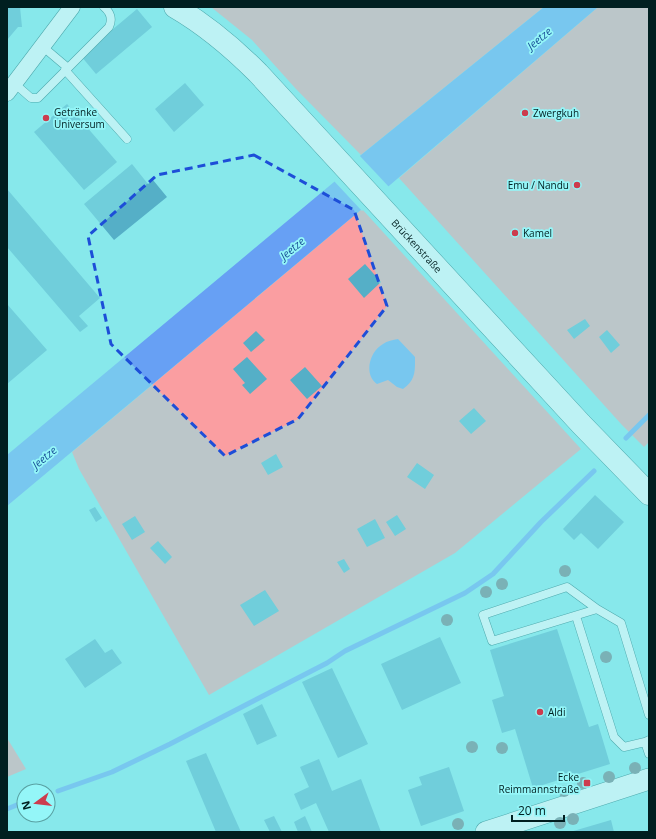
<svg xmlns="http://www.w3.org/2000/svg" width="656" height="839" font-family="'Open Sans',sans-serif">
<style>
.green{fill:#fa9ea1}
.water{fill:#67a0f4}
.pier{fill:#87e8eb}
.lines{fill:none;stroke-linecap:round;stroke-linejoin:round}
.stream{stroke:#67a0f4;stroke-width:5}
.building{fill:#55afc7}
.service-casing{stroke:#0a6164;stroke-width:9}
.minor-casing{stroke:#0a6164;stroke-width:17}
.tertiary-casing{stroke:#0a6164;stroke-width:22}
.secondary-casing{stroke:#0a6164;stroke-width:23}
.service{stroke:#fff;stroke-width:8}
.minor{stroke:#fff;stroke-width:16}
.tertiary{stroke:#fff;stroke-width:21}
.secondary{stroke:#fff;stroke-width:22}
.tree{fill:#6a6f76}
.marked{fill:none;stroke:#1d4ed8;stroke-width:3;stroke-dasharray:8 5;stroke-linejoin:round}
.poi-dot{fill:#cc3c4e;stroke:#94f6f8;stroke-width:1.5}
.labels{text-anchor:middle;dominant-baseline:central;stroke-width:3.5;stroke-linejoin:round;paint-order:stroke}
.poi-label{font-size:10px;fill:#001f20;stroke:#94f6f8;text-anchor:start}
.street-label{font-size:10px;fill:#001f20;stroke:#94f6f8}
.water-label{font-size:11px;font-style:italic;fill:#174d97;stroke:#94f6f8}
</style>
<rect width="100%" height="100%" fill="#87e8eb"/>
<path class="green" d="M211,7H544L361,155L296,89L252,40Z
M598,7H649V442L644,447L622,425L399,178Z
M362,209L581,449L455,553L209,695L79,469L72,452Z
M7,738L26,769L7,777Z"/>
<path class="water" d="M544,7H598L362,209L7,506V455L334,182L361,155Z
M398,339L415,357C415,371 416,380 403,389L397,387L388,380L377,384C363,374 370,351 383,344C387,341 393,340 398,339Z"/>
<path class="pier" d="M359,155L390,188L362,211L333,180Z"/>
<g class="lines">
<path class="stream" d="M626,438L649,415
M58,791L112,772L170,744L327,663L345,651L465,593L493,574L541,522L594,471
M7,809L24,802"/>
</g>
<path class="building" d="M7,7H20L22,27H18L7,40Z
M137,9L152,27L96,74L81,56Z
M185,83L204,105L174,132L155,109Z
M67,104L117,162L84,190L34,132Z
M132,164L148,184L153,180L167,197L114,240L84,204Z
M7,189L100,298L79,316L88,326L80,332L7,247Z
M365,264L381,282L364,298L348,279Z
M7,304L47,350L7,384Z
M585,319L590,326L574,339L567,330Z
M607,330L620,345L611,353L599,337Z
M256,331L265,340L251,352L243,343Z
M247,357L267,379L250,394L242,385L245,383L233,369Z
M305,367L322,386L307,399L290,380Z
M474,408L486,421L471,434L459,421Z
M276,454L283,467L268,475L261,463Z
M417,463L434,475L425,489L407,477Z
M595,495L624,522L598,549L581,533L574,540L563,529Z
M95,507L102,518L96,522L89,510Z
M397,515L406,529L395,536L386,522Z
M135,516L145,532L132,540L122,524Z
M375,519L385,538L367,547L357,529Z
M158,541L172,557L165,564L150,548Z
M344,559L350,569L344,573L337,562Z
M265,590L279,611L254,626L240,605Z
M557,629L589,727L598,724L610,764L533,788L515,729L502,733L492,700L504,696L490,650Z
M440,637L461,683L402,710L381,664Z
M95,639L105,653L112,649L122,663L85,688L65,659Z
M332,668L368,744L338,758L302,682Z
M262,704L277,736L257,745L243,714Z
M206,753L232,812L241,832H216L186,761Z
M319,759L332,791L361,779L381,832H329L316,803L301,810L294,794L309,787L300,767Z
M449,767L464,811L421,826L408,790L422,785L419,777Z
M274,816L282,832H270L264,820Z
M305,816L312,832H298L294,822Z
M611,820L614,832H570Z"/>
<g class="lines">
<g class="service-casing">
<path id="service" d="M42,46L68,68L109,27C113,19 110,12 104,7
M65,70L127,139
M14,83L31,98H38L68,68
M597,609L492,641L483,615L567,587L597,609L621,623L649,715
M576,616L614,737L624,747L645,742
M649,740L645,742L649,754"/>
</g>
<g class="minor-casing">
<path id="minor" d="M7,93L72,7"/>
</g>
<g class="tertiary-casing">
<path id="tertiary" d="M486,832L649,779"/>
</g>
<g class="secondary-casing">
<g id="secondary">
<path id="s1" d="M175,7C206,25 233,48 258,73L581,424L649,494"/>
</g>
</g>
<use href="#service" class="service"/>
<use href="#minor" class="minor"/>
<use href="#tertiary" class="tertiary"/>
<use href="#secondary" class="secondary"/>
</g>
<g class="tree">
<circle cx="565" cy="571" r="6"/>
<circle cx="502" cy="584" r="6"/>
<circle cx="486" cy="592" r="6"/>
<circle cx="447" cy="620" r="6"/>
<circle cx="606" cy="657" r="6"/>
<circle cx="472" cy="747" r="6"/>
<circle cx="502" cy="748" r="6"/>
<circle cx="635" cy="768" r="6"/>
<circle cx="609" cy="777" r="6"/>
<circle cx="583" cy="783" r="6"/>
<circle cx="564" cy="791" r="6"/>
<circle cx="573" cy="819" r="6"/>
<circle cx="560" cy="823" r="6"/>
<circle cx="458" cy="824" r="6"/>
</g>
<path d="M0 0H656V839H0ZM254,155L354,210L387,306L298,419L225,456L111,344L88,236L157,175Z" fill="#87e8eb" fill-opacity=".55" fill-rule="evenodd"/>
<path class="marked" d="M254,155L354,210L387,306L298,419L225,456L111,344L88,236L157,175Z"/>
<g class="poi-dot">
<circle cx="525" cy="113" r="4"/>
<circle cx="46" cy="118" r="4"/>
<circle cx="577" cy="185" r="4"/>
<circle cx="515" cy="233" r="4"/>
<circle cx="540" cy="712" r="4"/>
<rect x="583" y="779" width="8" height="8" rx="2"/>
</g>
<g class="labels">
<g class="poi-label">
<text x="54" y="112">Getränke<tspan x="54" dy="12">Universum</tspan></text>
<text x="533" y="113">Zwergkuh</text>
<text x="569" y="185" text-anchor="end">Emu / Nandu</text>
<text x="523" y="233">Kamel</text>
<text x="548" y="712">Aldi</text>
<text x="579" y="777" text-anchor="end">Ecke<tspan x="579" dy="12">Reimmannstraße</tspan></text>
</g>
<g class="street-label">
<text stroke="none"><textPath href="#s1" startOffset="341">Brückenstraße</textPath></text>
</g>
<g class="water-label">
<text transform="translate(539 38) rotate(-40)">Jeetze</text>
<text transform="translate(292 248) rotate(-40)">Jeetze</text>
<text transform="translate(44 457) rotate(-40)">Jeetze</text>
</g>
</g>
<rect width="656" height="839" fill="none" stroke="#001f20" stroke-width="16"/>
<g transform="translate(36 803) rotate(255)"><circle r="19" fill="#94f6f8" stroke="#59a0a2"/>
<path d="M0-3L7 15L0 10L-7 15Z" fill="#cc3c4e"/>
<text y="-6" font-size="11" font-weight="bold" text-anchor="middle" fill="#001f20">N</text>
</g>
<path d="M512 815v6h52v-6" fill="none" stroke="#001f20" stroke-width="2"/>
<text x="518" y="815" font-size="12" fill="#001f20" stroke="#94f6f8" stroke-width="3" paint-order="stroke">20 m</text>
</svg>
